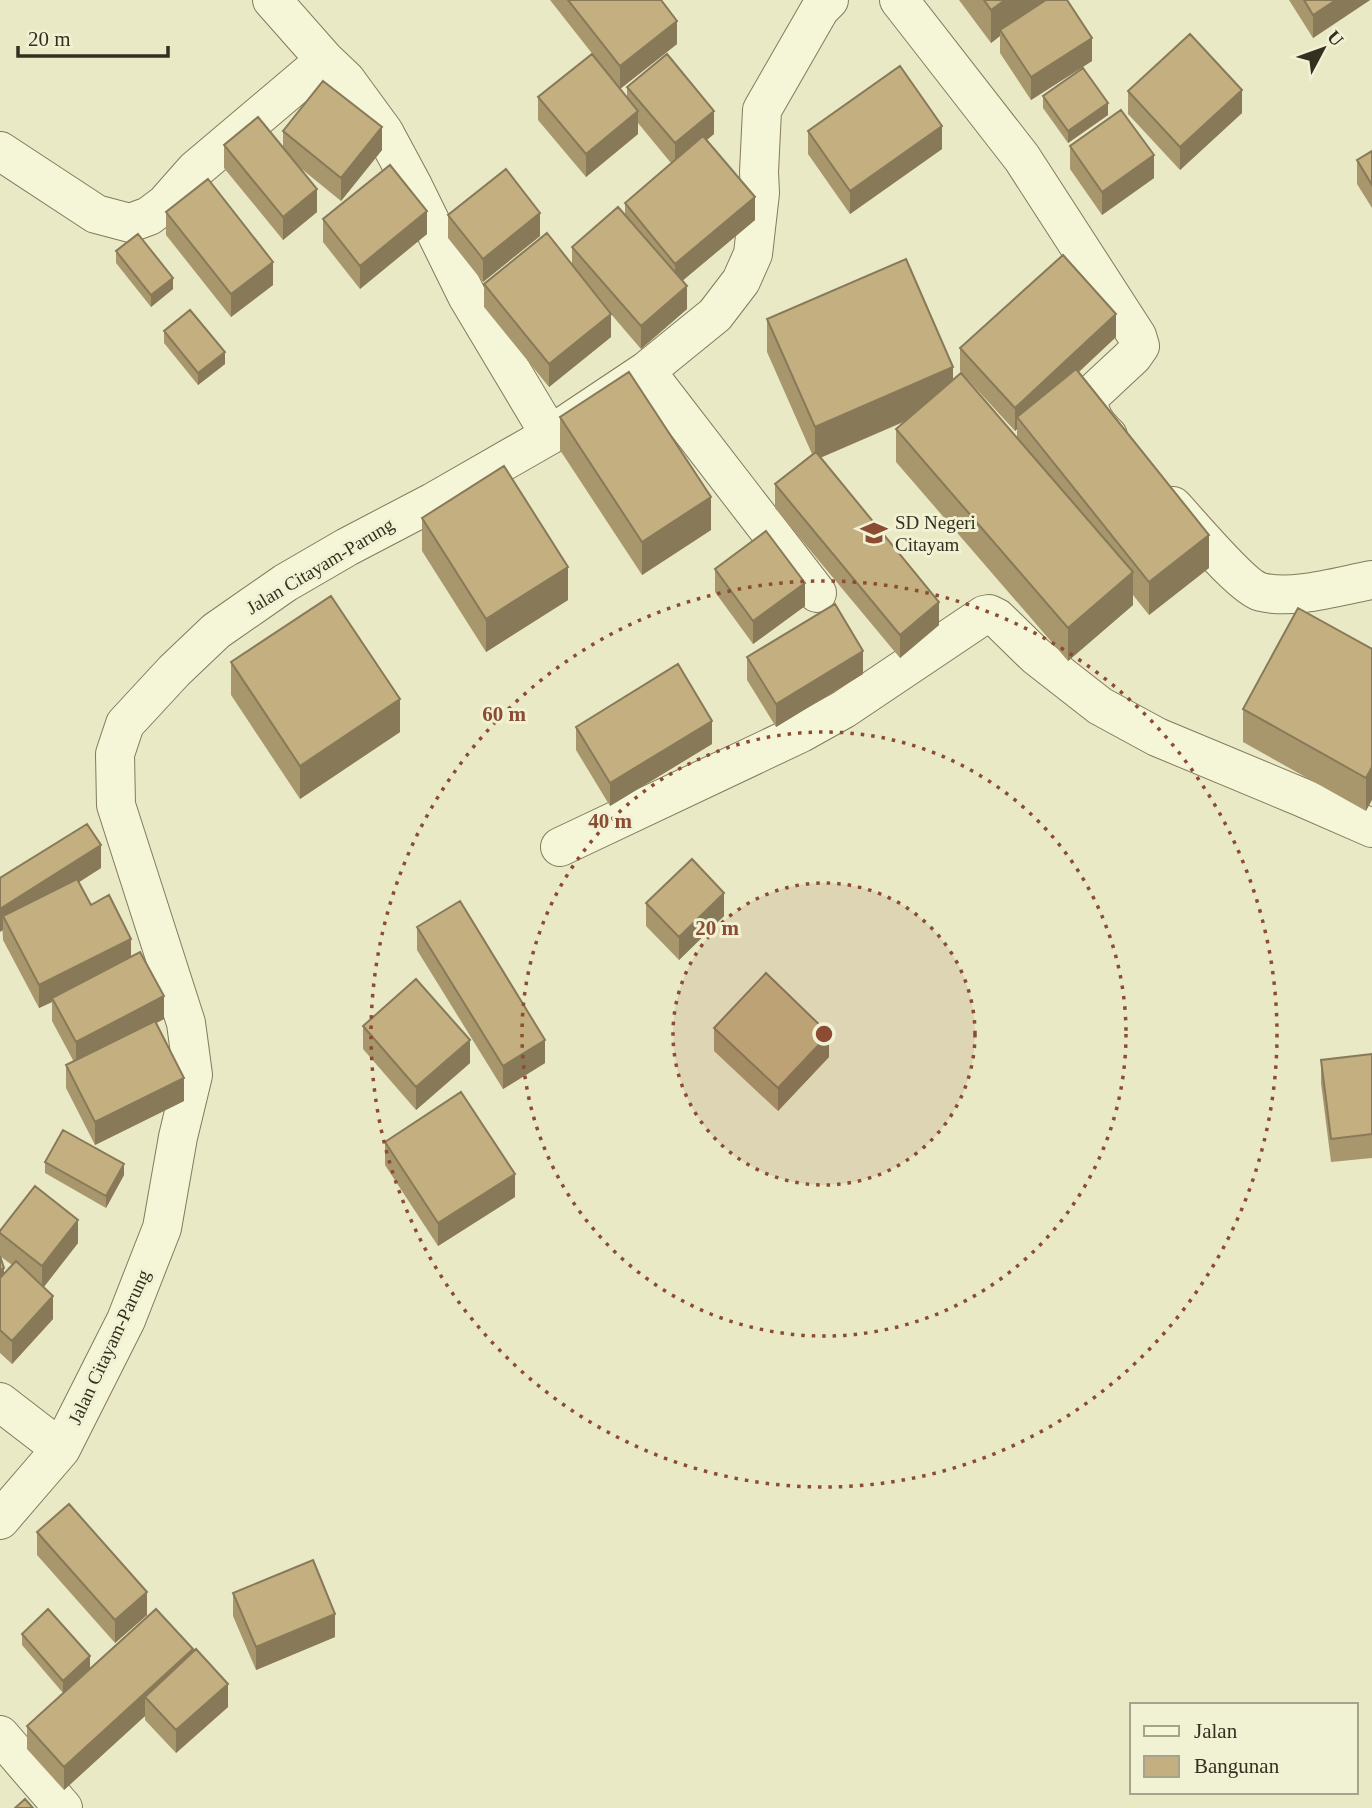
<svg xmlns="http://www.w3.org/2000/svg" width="1372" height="1808" font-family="'Times New Roman',serif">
  <rect width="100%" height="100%" fill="#e9e9c5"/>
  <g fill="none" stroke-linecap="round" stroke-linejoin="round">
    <g stroke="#827b5d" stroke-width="40">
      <path id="street" d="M272,0L325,60
        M899,0L1022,158L1137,336L1140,346L1133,356L1089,397C1088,415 1096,424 1108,436
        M0,151L96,214L130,223L149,216L165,204L195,170L325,60L346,80L384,132L413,186L467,296L550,435
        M646,371L817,593
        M1173,506C1189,523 1242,587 1261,592C1294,600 1339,586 1372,580
        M560,847L801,733L844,709L984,615L989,614L997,618L1036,656L1100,706L1157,737L1301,797L1372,828
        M0,1402L61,1449
        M0,1520L61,1449L126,1320L162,1228L178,1137L193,1075L186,1023L116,805L115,754L125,724L174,671L216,631L285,583L347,547L433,502L550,435L646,371L715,315L741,281L753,254L760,193L759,172L762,110L820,9L829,0
        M0,1735L63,1808"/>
    </g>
    <use href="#street" stroke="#f5f5d7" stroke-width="38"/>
  </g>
  <path fill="#a8966d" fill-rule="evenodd" d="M550,0H661L677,44L620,89Z
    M959,0H1067L1092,61L1031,100L1000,53V36L991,43Z
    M1289,0H1370L1313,38Z
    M627,87L714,134L706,140L755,220L682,281L687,309L641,349L611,314V337L549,387L484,307V284L572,265V247L625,214V203L671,163L638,123V134L586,177L538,120V97L627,98Z
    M1128,91L1242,113L1180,170L1128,114Z
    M1043,96L1108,115L1068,143L1043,108Z
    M283,131L382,150L341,201L298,166L317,212L283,240L224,168V145L283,148Z
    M808,131L942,149L850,214L808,154Z
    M1070,146L1154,178L1102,215L1070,169Z
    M1372,151V208L1357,184V160Z
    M166,212L273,285L231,317L166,235Z
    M448,215L540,236L483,282L448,238Z
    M323,219L427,234L360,289L323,242Z
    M116,251L173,289L151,307L116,263Z
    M767,319L953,380L1017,437V429L1015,431L960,371V348L1116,337L1078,373L1209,568L1149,615L1133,595V605L1068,661L896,462V429L906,421L820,458L939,625L900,658L775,508V484L812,454L767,352Z
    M164,331L225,364L198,385L164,343Z
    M560,417L711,530L642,575L560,450Z
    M422,518L568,600L486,652L422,551Z
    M715,569L805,606L753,644L715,592Z
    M1372,649L1366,811L1243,742V709Z
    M747,657L863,674L776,727L747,680Z
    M231,662L400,732L300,799L231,695Z
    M576,727L712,744L610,806L576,750Z
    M101,868L79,882L91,905L131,956L164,1019L156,1023L184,1101L95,1145L66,1088V1065L74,1062L52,1021V1002L39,1008L3,940L0,878Z
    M646,903L724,916L679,960L646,926Z
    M417,927L545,1063L503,1089L417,950Z
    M363,1026L470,1063L416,1110L363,1049Z
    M714,1028L829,1057L778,1111L714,1051Z
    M1372,1054V1158L1331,1162L1321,1083V1060Z
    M385,1142L515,1197L438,1246L385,1165Z
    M45,1162L124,1175L106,1208L45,1173Z
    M0,1231L78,1243L44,1287L53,1319L12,1364L0,1353ZM0,1256L12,1265L4,1273Z
    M37,1532L147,1615L115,1643L37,1555Z
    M233,1593L335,1637L256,1670L233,1616Z
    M22,1634L90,1668L63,1693L22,1645Z
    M193,1652L228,1707L176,1753L145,1720V1716L64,1790L27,1749V1726Z"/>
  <path fill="#887a59" d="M1005,0H1049L1000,30V36L991,43V10Z
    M1336,0H1370L1313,38V15Z
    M677,21V44L620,89V66Z
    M1092,38V61L1031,100V77Z
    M1242,90V113L1180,170V147Z
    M1108,103V115L1068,143V131Z
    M638,111V134L586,177V154Z
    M714,111V134L675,167V143Z
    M942,126V149L850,214V191Z
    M382,127V150L341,201V178Z
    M1154,155V178L1102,215V192Z
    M317,189V212L283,240V217Z
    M755,197V220L675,287V264Z
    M427,211V234L360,289V266Z
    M540,213V236L483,282V259Z
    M273,262V285L231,317V294Z
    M173,278V289L151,307V295Z
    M687,286V309L641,349V326Z
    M611,314V337L549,387V364Z
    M1116,314V337L1022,424L1017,417V429L1015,431V408Z
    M225,352V364L198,385V373Z
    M953,367V400L815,460V427Z
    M711,497V530L642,575V542Z
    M1209,535V568L1149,615V582Z
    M568,567V600L486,652V619Z
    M1133,572V605L1068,661V628Z
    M805,583V606L753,644V621Z
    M939,602V625L900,658V635Z
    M863,651V674L776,727V704Z
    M400,699V732L300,799V766Z
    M712,721V744L610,806V783Z
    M1372,767V800L1366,811V778Z
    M101,845V868L9,927L3,916V930L0,932V909Z
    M724,893V916L679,960V937Z
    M131,939V962L52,998V1002L39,1008V985Z
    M164,996V1019L76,1065V1042Z
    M829,1034V1057L778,1111V1088Z
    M470,1040V1063L416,1110V1087Z
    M545,1040V1063L503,1089V1066Z
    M184,1078V1101L95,1145V1122Z
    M124,1164V1175L106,1208V1196Z
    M515,1174V1197L438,1246V1223Z
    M78,1220V1243L42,1289V1266Z
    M4,1268V1291L0,1293V1270Z
    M53,1296V1319L12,1364V1341Z
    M147,1592V1615L115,1643V1620Z
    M335,1614V1637L256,1670V1647Z
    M193,1649V1672L145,1697V1716L64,1790V1767Z
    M90,1656V1668L63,1693V1681Z
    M228,1684V1707L176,1753V1730Z"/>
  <path fill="#c3af7f" stroke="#887a59" stroke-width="2" d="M568,0H661L677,21L620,66Z
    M984,0H1005L991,10Z
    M1046,0H1067L1092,38L1031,77L1000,30Z
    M1304,0H1336L1313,15Z
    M1190,34L1242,90L1180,147L1128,91Z
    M592,54L638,111L586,154L538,97Z
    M667,54L714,111L675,143L627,87Z
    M900,66L942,126L850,191L808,131Z
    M1083,68L1108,103L1068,131L1043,96Z
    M323,81L382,127L341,178L283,131Z
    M1121,110L1154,155L1102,192L1070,146Z
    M258,117L317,189L283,217L224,145Z
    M703,136L755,197L675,264L625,203Z
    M1372,151V185L1357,160Z
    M390,165L427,211L360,266L323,219Z
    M506,169L540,213L483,259L448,215Z
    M208,179L273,262L231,294L166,212Z
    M618,207L687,286L641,326L572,247Z
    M547,233L611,314L549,364L484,284Z
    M138,234L173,278L151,295L116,251Z
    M1063,255L1116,314L1015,408L960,348Z
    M906,259L953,367L815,427L767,319Z
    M190,310L225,352L198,373L164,331Z
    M1076,369L1209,535L1149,582L1017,417Z
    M629,372L711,497L642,542L560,417Z
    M961,373L1133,572L1068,628L896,429Z
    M816,452L939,602L900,635L775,484Z
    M504,466L568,567L486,619L422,518Z
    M766,531L805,583L753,621L715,569Z
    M331,596L400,699L300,766L231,662Z
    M835,604L863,651L776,704L747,657Z
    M1298,608L1372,649V767L1366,778L1243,709Z
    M678,664L712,721L610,783L576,727Z
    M87,824L101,845L0,909V878Z
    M692,859L724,893L679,937L646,903Z
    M77,879L91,905L109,895L131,939L39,985L3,916Z
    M460,901L545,1040L503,1066L417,927Z
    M140,952L164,996L76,1042L52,998Z
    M766,973L829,1034L778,1088L714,1028Z
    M416,979L470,1040L416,1087L363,1026Z
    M155,1021L184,1078L95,1122L66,1065Z
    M1372,1054V1134L1331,1139L1321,1060Z
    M461,1092L515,1174L438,1223L385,1142Z
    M63,1130L124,1164L106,1196L45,1162Z
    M35,1186L78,1220L42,1266L0,1233V1231Z
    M0,1256L4,1268L0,1270Z
    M16,1261L53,1296L12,1341L0,1330V1278Z
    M69,1504L147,1592L115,1620L37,1532Z
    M313,1560L335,1614L256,1647L233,1593Z
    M48,1609L90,1656L63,1681L22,1634Z
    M156,1609L193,1649L64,1767L27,1726Z
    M196,1649L228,1684L176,1730L145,1697Z
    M25,1799L33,1808H15Z"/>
  <circle cx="824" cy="1034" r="151" fill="#8b4c33" fill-opacity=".12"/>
  <g fill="none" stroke="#8b4c33" stroke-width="3.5" stroke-dasharray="3.5 7">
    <circle cx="824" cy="1034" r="151"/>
    <circle cx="824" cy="1034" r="302"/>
    <circle cx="824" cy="1034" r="453"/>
  </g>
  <defs>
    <g id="school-bare" transform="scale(2.1)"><path d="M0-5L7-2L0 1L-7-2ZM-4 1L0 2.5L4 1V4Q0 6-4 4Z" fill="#8b4c33" stroke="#f1f1d4" stroke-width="2.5" paint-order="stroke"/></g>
  </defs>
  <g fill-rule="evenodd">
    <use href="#school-bare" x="874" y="533"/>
  </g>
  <g text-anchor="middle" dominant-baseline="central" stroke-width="6" stroke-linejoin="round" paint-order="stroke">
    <g font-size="19" fill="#342f1f" stroke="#f1f1d4" text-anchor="start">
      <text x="895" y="522">SD Negeri<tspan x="895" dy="22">Citayam</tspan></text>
    </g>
    <g font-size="19" fill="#342f1f" stroke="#f1f1d4">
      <text transform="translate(320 566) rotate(-31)">Jalan Citayam-Parung</text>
      <text transform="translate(109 1347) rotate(-65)">Jalan Citayam-Parung</text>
    </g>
  </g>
  <circle cx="824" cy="1034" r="10" fill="#8b4c33" stroke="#f1f1d4" stroke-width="3.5"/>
  <g font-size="21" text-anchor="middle" font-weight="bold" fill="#8b4c33" stroke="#f1f1d4" stroke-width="6" stroke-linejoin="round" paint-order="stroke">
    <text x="504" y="721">60 m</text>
    <text x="610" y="828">40 m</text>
    <text x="717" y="935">20 m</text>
  </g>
  <rect x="1130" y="1703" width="228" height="91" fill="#f1f1d4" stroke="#a5a38c" stroke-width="2"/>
  <rect x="1144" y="1726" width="35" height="10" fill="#f5f5d7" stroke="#a5a38c" stroke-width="2"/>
  <text x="1194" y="1738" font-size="21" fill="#342f1f">Jalan</text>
  <rect x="1144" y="1756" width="35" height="21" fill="#c3af7f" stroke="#a5a38c" stroke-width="2"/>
  <text x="1194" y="1773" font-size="21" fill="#342f1f">Bangunan</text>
  <g transform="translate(1323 49) rotate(49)" stroke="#f1f1d4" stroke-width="5" paint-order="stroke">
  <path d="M0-5L12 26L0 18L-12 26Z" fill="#342f1f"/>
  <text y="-10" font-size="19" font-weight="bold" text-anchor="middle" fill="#342f1f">U</text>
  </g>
  <path d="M18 46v10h150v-10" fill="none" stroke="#342f1f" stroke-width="3.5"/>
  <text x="28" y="46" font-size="21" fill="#342f1f" stroke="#f1f1d4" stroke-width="5" paint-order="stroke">20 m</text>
</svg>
